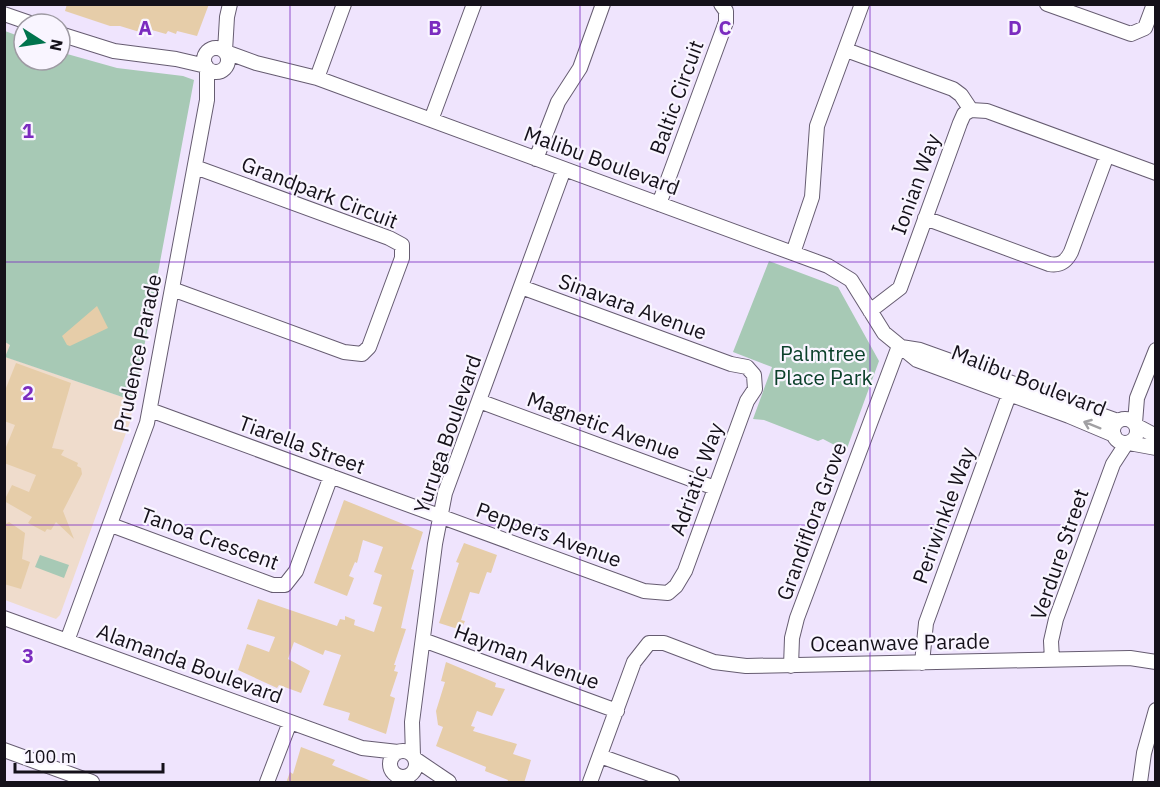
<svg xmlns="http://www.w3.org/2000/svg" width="1160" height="787" font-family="'IBM Plex Sans',sans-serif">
  <rect width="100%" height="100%" fill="#efe4fd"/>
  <path fill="#efdccc" d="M4,342L10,344L6,357L134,401L130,422L60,615L56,619L5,600Z"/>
  <path fill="#a7c9b5" d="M5,31L24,38V60H60V52L117,68L183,76L194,80L134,401L5,357L10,345L5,342Z
    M769,261L838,287L879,361L846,451L823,439L818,441L764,420L753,419L772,367L733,352Z
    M40,555L69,565L64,578L35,567Z"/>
  <path fill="#e6cda9" d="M67,4H209L197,36L177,31L176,34L168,31L166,34L148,29L146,34L120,26H110L65,11Z
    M97,306L108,328L70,346L67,345L62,336Z
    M16,363L71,383L52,448L64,450L61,455L78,463L77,466L81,468L82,474L63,511L74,539L56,522L51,530L47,529L45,532L28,523L32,517L4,501L12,485L29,492L36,475L4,463V452L15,425L4,421V393Z
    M344,500L423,532L411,569L414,570L401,628L406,629L394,665H396L394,671L398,672L390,696L395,698L386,734L348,720L350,713L323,705L341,655L325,650L323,655L294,642L288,659L310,671L301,693L279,685L277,688L238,670L247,644L269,652L275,637L247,629L258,599L337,626L340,619L345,620V616L355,620L354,625L374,632L382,607L373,604L382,575L374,572L383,547L363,540L357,563L355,562L349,576L354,578L347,596L314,583Z
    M9,522L25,533L22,559L30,562L21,589L4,584V525Z
    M464,543L497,555L491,573L487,572L479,594L470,592L461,620L465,621L461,630L439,623L459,563L456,562Z
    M446,662L496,683L495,687L505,689L492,716L477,711L471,726L475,727L473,731L517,744L513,754L531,760L524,783H507L508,780L485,771L486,767L436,746L443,727L438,725L436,711L445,682L441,681Z
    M301,747L335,760L332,765L376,783H286L290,772L293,774Z"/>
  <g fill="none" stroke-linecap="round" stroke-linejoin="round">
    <g stroke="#665c71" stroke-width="16">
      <path id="minor" d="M1047,4L1131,34L1145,28L1154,4
        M4,14L33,24
        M60,34L114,51L176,59L206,66
        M204 60a12 12 0 1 1 24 0a12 12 0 1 1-24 0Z
        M846,50L953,89L961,95L971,110L987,111L1156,173
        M225,51L227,17L230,4
        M226,52L256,63L317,78L828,266L851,280L884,333L917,360L1069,416L1114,435
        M317,78L344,4
        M431,120L474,4
        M536,159L558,102L580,68L603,4
        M659,204L726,22V11L721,4
        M925,218L1049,264C1060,266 1066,262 1071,252L1107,155
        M793,253L812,197L817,126L862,4
        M172,289L344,352L362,354L369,347L402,258V245L389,238L195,167
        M870,311L900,288L960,123L964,114L971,110
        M901,347L920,350L1118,421
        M479,401L715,488
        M150,410L644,591L668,593L676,586L685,571L747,401L755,389L754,375L747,367L731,364L521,287
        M1113 431a12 12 0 1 1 24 0a12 12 0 1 1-24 0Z
        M1135,423L1137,398L1156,350
        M1137,426L1156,436
        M1129,443L1156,448
        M111,525L273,585H285L296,571L331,476
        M4,618L362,748L398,752
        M423,640L617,711
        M67,641L147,423L207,100V68
        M1052,660L1051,641L1056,619L1113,464L1126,444
        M922,663L926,623L1013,384
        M791,666L792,638L797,618L899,346
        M4,750L92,782
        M390 764a13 13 0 1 1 26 0a13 13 0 1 1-26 0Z
        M413,756L412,722L435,544L445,493L564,169
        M600,756L672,782
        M415,759L449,782
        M267,782L290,722
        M590,782L634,662L649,643H664L714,662L746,666L1130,658L1156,662
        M1140,782L1144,753L1156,710"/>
    </g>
    <use href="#minor" stroke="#fff" stroke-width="14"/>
  </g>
  <defs><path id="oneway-shaft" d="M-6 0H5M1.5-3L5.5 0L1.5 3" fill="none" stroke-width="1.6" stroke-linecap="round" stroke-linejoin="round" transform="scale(1.5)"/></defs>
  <use stroke="#a1a0a3" href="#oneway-shaft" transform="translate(1092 425) rotate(-158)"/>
  <path fill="none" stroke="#7b2cbf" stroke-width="1.5" stroke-opacity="0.55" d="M290,4V782M580,4V782M870,4V782M4,262H1156M4,525H1156"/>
  <g text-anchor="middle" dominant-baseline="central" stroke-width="4.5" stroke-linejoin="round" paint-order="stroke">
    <g font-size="21" fill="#15111a" stroke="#f9f5ff">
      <text transform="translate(676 97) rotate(-70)">Baltic Circuit</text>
      <text transform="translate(602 160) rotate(20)">Malibu Boulevard</text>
      <text transform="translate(915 184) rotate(-70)">Ionian Way</text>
      <text transform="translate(320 192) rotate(21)">Grandpark Circuit</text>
      <text transform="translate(633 306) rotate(20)">Sinavara Avenue</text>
      <text transform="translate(137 353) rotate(-78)">Prudence Parade</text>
      <text transform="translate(1029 380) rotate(21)">Malibu Boulevard</text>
      <text transform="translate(604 425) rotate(20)">Magnetic Avenue</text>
      <text transform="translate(447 434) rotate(-71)">Yuruga Boulevard</text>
      <text transform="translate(302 444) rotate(20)">Tiarella Street</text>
      <text transform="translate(696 479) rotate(-70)">Adriatic Way</text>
      <text transform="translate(943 515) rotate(-70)">Periwinkle Way</text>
      <text transform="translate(811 521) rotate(-70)">Grandiflora Grove</text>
      <text transform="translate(549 534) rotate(20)">Peppers Avenue</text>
      <text transform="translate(210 538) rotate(20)">Tanoa Crescent</text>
      <text transform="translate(1059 554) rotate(-71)">Verdure Street</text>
      <text transform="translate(900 642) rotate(-1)">Oceanwave Parade</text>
      <text transform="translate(527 656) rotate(20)">Hayman Avenue</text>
      <text transform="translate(190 663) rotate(20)">Alamanda Boulevard</text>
    </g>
    <g font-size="21" fill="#0b402a" stroke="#f9f5ff">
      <text x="823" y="353">Palmtree<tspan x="823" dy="24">Place Park</tspan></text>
    </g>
  </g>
  <g font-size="20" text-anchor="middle" font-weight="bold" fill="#7b2cbf" stroke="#f9f5ff" stroke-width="4.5" stroke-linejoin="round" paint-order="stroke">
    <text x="145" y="35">A</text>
    <text x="435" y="35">B</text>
    <text x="725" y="35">C</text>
    <text x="1015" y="35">D</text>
    <text x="28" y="138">1</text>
    <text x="28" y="400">2</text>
    <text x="28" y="663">3</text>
  </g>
  <rect width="1160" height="787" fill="none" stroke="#15111a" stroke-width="12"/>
  <g transform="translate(42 42) rotate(102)"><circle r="28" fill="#f9f5ff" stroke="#9e9aa3" stroke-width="1.5"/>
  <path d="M0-4.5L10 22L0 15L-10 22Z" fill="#00734d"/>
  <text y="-9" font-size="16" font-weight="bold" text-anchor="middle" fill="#15111a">N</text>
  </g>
  <path d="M15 763v9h148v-9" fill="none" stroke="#15111a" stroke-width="3"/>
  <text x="24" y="763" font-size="18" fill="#15111a" stroke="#f9f5ff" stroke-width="4.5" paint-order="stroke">100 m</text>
</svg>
